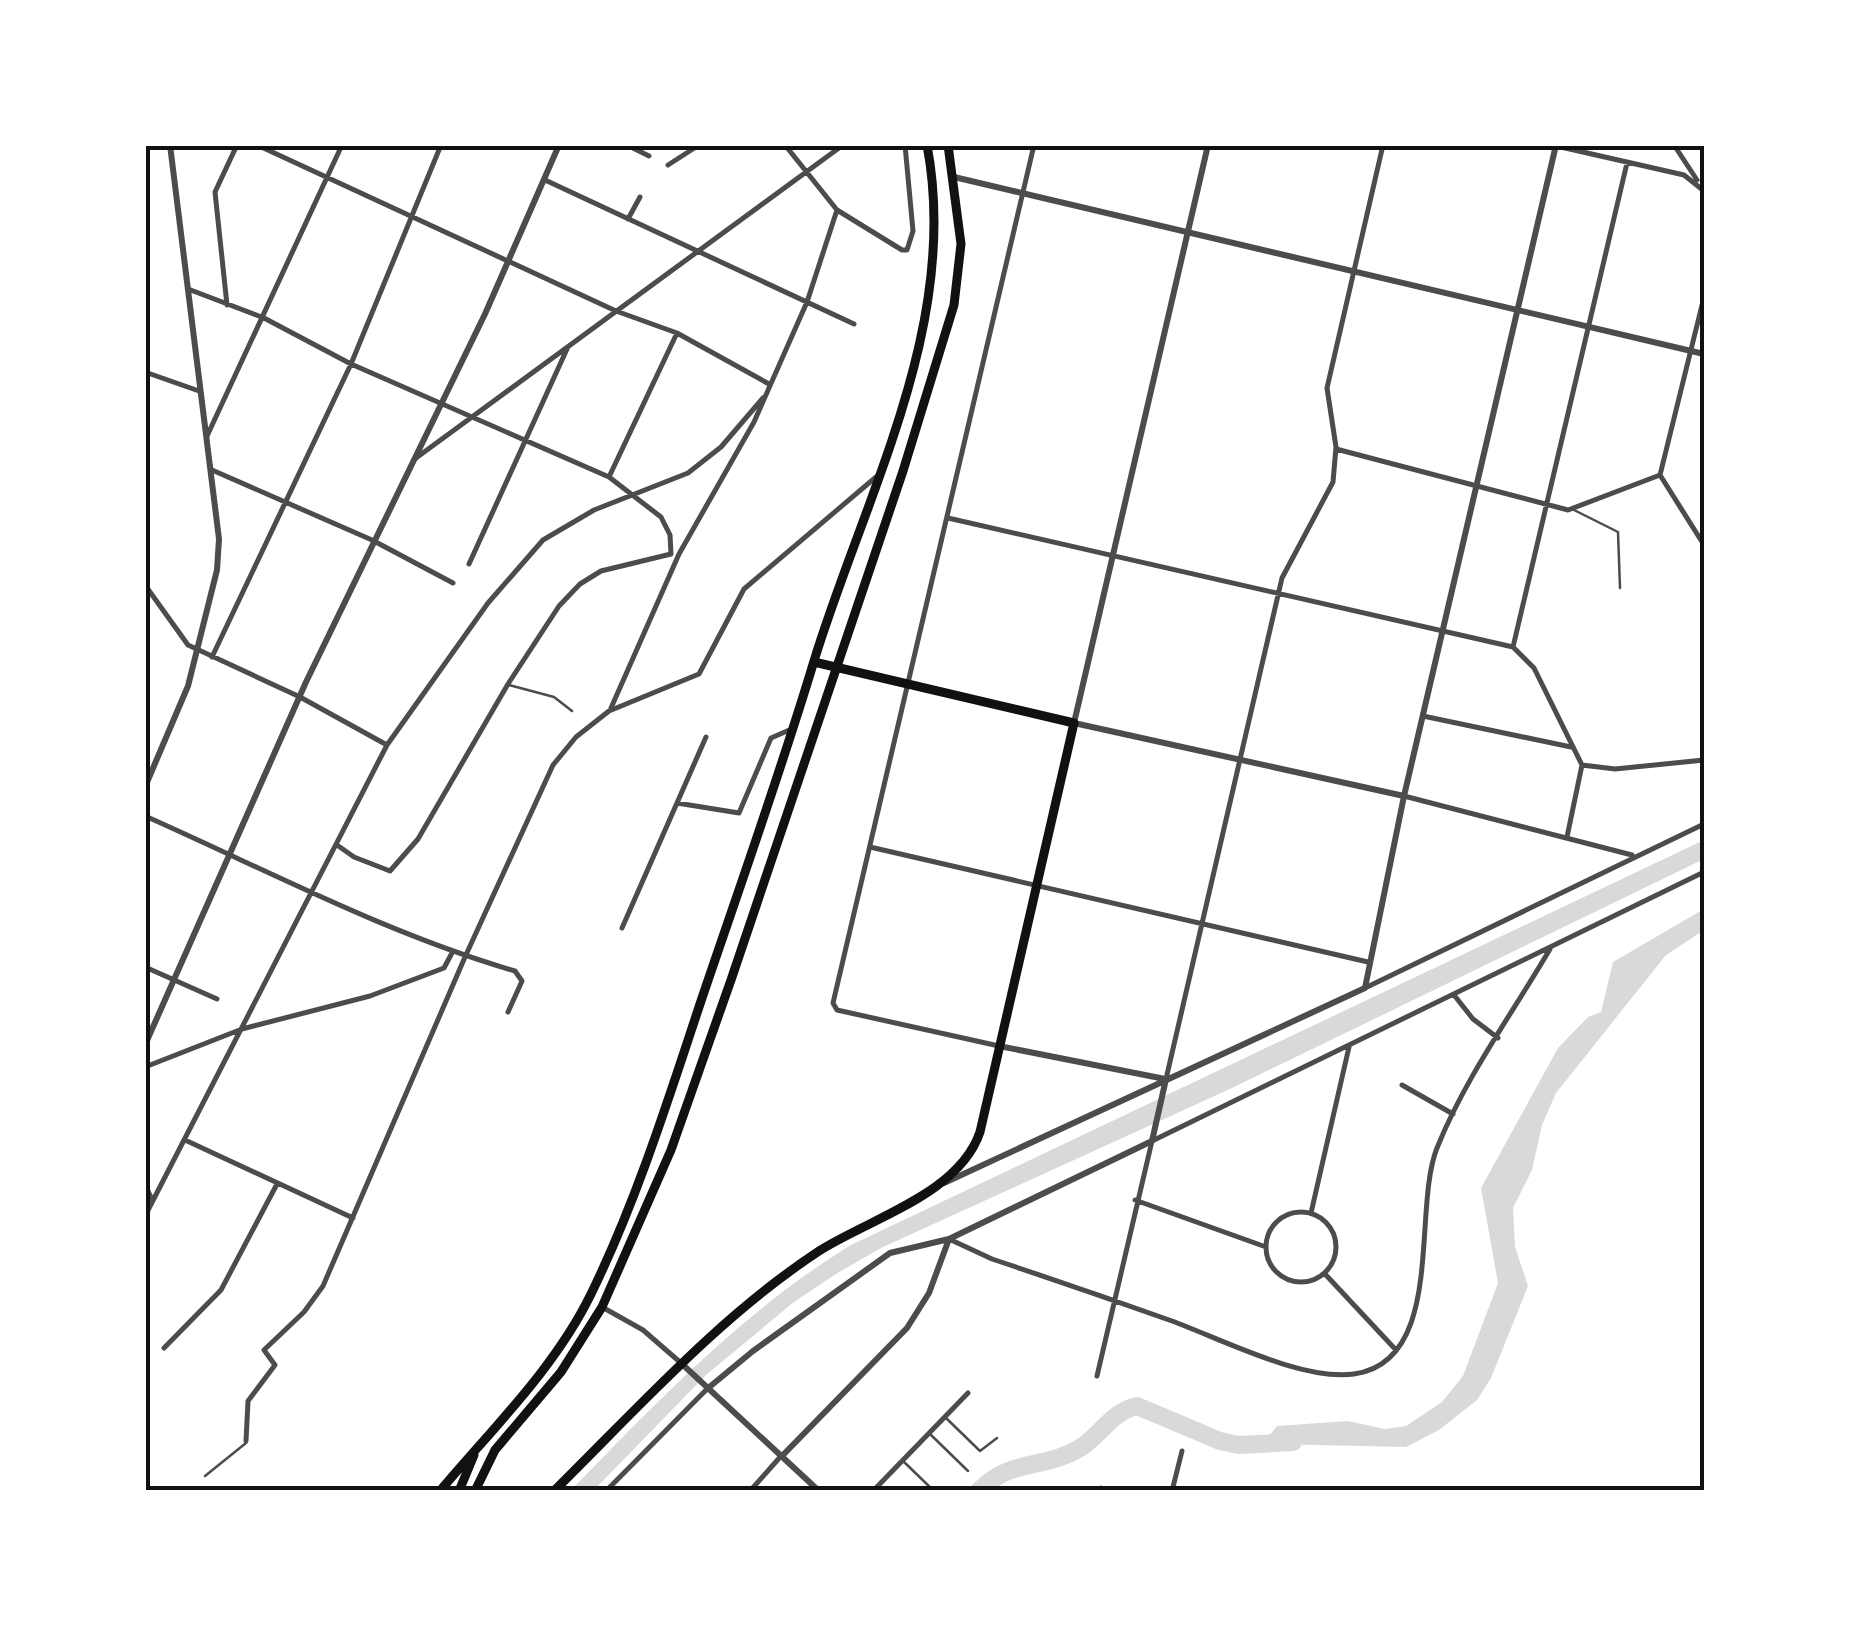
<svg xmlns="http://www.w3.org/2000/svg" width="1849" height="1636" font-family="'Roboto Condensed',sans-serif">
  <rect width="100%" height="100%" fill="#fff"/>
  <path fill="#d9d9d9" d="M1704,840V859L1232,1088L881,1248L836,1274L794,1302L706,1375L593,1491H570C658,1401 743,1311 851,1245Z
    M1704,909V930L1666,955L1556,1093L1542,1125L1532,1170L1513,1208L1515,1247L1528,1286L1491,1378L1477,1400L1439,1430L1406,1447L1271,1444L1267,1438L1277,1426L1348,1421L1385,1429L1406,1426L1442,1402L1463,1376L1498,1283L1481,1188L1558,1048L1588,1017L1601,1012L1613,962Z"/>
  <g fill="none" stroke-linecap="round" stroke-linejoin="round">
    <path stroke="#d9d9d9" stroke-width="18" d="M979,1491C1010,1458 1044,1470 1080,1448C1101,1435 1111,1412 1137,1406L1220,1441L1239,1445L1293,1442"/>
    <path stroke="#4c4c4c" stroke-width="2.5" d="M1574,510L1618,532L1620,588
      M509,685L554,697L572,711
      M946,1418L980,1451L997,1438
      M930,1434L968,1471
      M903,1461L934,1491
      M205,1476L246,1443"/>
    <path stroke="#4c4c4c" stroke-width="5" d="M257,145L616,311L677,333L769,384
      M627,145L649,156
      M785,145L837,210L902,250H907L913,231L905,145
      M1552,145L1684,175L1704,191
      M1674,145L1697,180
      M668,165L699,145
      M545,180L854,324
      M628,219L640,197
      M188,289L264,318L351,364L609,477L661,517L670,535L671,554
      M227,305L215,192L237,145
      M145,372L199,391
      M207,436L342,145
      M1336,449L1568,510L1660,475
      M416,458L843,145
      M212,470L372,540L453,583
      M1660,475L1704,297
      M1660,475L1704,545
      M609,477L677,333
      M948,518L1513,647L1534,668L1582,765L1615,769L1704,760
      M469,564L567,349
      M145,585L188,645L300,697L387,745
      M1513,647L1627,163
      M212,657L351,364L441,145
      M611,708L679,554L754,422L807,302L837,210
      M1423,716L1571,747
      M1404,796L1632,855
      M677,803L739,813L771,738L794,728
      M145,816C267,870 387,934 515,971L522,981L508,1012
      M1567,837L1582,765
      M337,845L354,857L390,871L418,839L508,684L559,606L580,584L601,571L671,554
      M870,847L1368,962
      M622,928L706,737
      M145,967L217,999
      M1365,988L1704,824
      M1454,995L1473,1019L1498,1038
      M999,1046L837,1010L833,1003L1034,145
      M145,1067L242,1029L370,996L444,968L453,951
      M1166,1079L1282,578L1333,482L1336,447L1327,388L1383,145
      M1402,1085L1453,1114
      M185,1140L353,1218
      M145,1184L152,1200
      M1135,1200L1266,1247
      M1266 1247a35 35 0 1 1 70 0a35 35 0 1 1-70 0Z
      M1311,1213L1349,1047
      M145,1216L387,745L488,603L543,540L594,510L688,473L721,447L763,398
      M949,1239L992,1259C1052,1279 1113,1300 1172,1321C1221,1339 1302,1381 1354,1374C1446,1361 1412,1210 1437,1148C1465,1078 1512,1014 1550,949
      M1325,1274L1396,1350
      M602,1307L643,1330L681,1363
      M164,1348L221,1290L277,1184
      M1097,1376L1152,1141L1704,872
      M246,1441L248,1401L275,1365L264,1350L304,1312L323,1286L465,957L553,765L576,737L609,711L699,674L744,589L876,477
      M606,1491L707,1389
      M750,1491L781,1456
      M873,1491L968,1393
      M1100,1491L1101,1488
      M1172,1491L1182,1451"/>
    <path stroke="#4c4c4c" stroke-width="6" d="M1208,145L1074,723L1404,796
      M954,177L1704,354
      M145,787L188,686L217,570L219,539L170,145
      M145,1045L306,682L485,314L559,145
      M999,1046L1165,1079
      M944,1183L1365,988L1404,796L1556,145
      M682,1364L819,1491
      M707,1389L753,1351L890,1253L949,1239L1152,1141L1166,1079
      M783,1455L907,1328L929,1293L949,1239"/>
    <path stroke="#111" stroke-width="9" d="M440,1491C492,1429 555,1368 591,1294C637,1200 669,1097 702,998C740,886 780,774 814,661C865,495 961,324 927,145
      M459,1491L474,1455
      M475,1491L495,1450L561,1372L602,1307L671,1150L731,980L903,471L954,305L961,244L948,145
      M554,1491C638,1408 720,1316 819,1251C871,1218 959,1194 980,1132L1074,723L814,662"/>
  </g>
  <rect width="1849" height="1636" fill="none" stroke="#ffffff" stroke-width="295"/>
  <rect x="148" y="148" width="1554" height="1340" fill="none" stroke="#111" stroke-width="4"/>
</svg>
